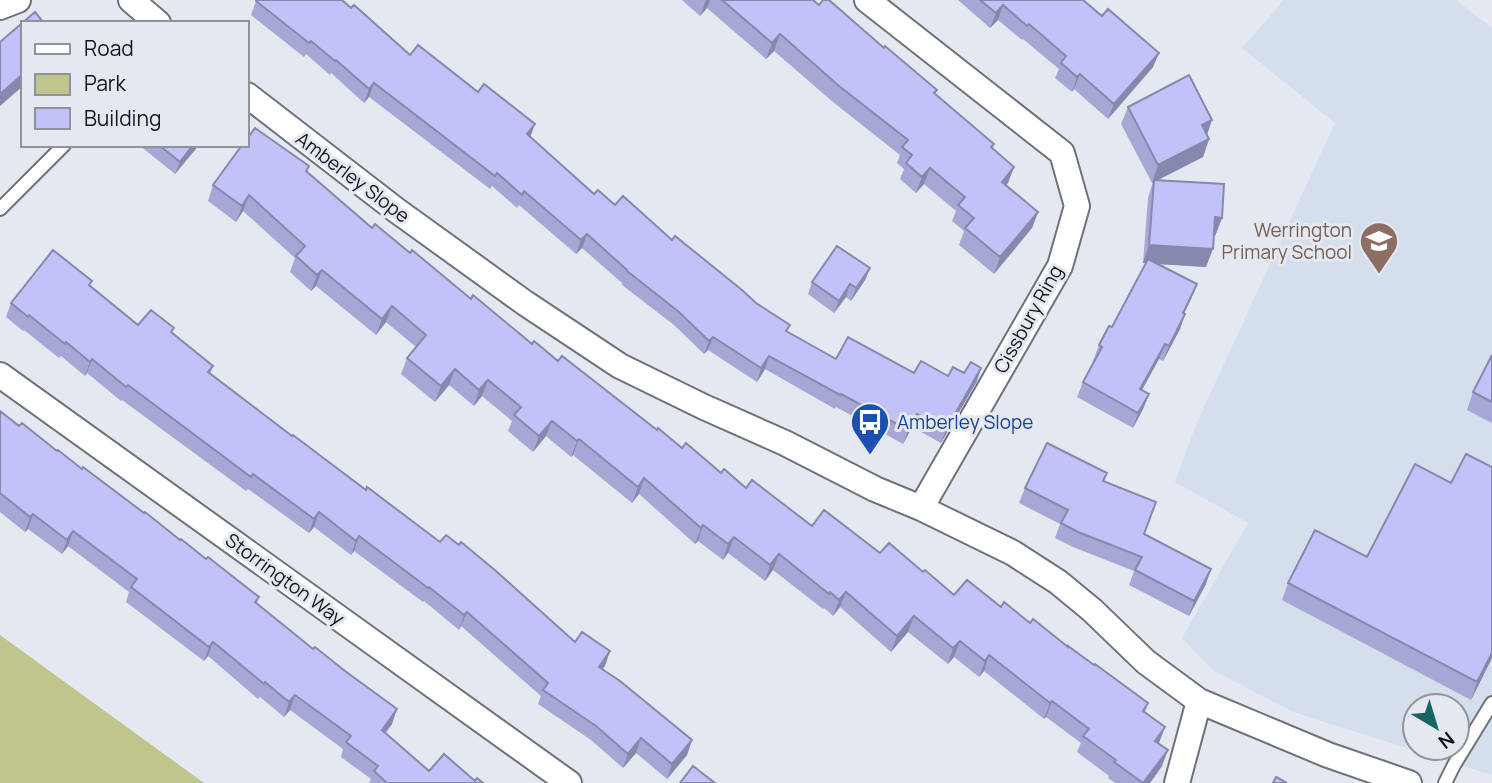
<svg xmlns="http://www.w3.org/2000/svg" width="1492" height="783" font-family="Manrope,sans-serif">
  <rect width="100%" height="100%" fill="#e4e9f1"/>
  <path fill="#d4deec" fill-rule="evenodd" d="M1284,0H1456L1492,28V775L1293,712L1213,670L1182,638L1248,523L1175,482L1195,427L1335,123L1242,48ZM1415,706H1457V748H1415Z"/>
  <path fill="#c1c58d" d="M0,635L204,783H0Z"/>
  <g fill="none" stroke-linecap="round" stroke-linejoin="round">
    <g stroke="#6e7279" stroke-width="16">
      <path id="service" d="M0,209L64,145
        M1445,783L1454,765L1492,703"/>
    </g>
    <g stroke="#6e7279" stroke-width="28">
      <path id="minor" d="M131,0L158,23
        M867,0L1062,153L1077,206L1060,266L921,508
        M0,7L18,0
        M247,95L396,210L525,303L620,366L704,407L785,443L875,489L921,508L1013,553L1058,582L1092,610L1146,662L1199,701L1328,755L1409,783
        M0,375L569,783
        M1177,783L1199,701"/>
    </g>
    <use href="#service" stroke="#fff" stroke-width="12"/>
    <use href="#minor" stroke="#fff" stroke-width="24"/>
  </g>
  <path fill="#a6a7d5" d="M682,0H813L819,5L884,48L937,90L935,94L994,144L992,149L1014,167L1006,186L1038,212L1032,228L994,274L959,245L964,231L952,221L956,211L924,184L916,193L900,179L904,169L897,163L900,155L833,102L774,51L766,59L707,8L700,16Z
    M958,0H1083L1102,16L1159,53L1153,67L1108,119L1074,89L1072,92L1055,78L1059,69L1023,39L1022,40L998,20L990,28Z
    M256,1L410,55L531,137L594,194L615,205L672,240L756,303L787,331L836,359L914,373L948,376L977,381L941,443L912,427L903,444L836,407L835,409L765,369L757,382L708,350L704,354L674,325L622,285V283L582,248L576,254L519,205L517,208L492,186L490,189L369,97L364,103L331,73L330,75L306,54L304,57L251,15Z
    M1128,107L1207,135L1209,139L1203,157L1158,180L1222,218L1215,236L1214,235L1206,267L1157,264L1197,284L1191,299L1184,313L1180,329L1163,361L1159,359L1142,390L1149,394L1143,409L1133,428L1077,397L1083,382L1094,361H1093L1099,345L1112,327L1146,263H1143L1148,198L1153,182L1152,183L1121,124Z
    M139,145H199L175,174Z
    M309,166L307,172L372,228L410,253L532,344L657,430L721,473L812,526L923,572L954,595L1001,607L1030,623L1068,647L1148,703L1145,713L1159,744L1162,766L1150,783H1115L1108,778L1109,776L1077,752L1081,743L1046,717L1044,719L984,671L979,677L954,657L948,664L908,632L891,652L840,607L833,616L824,608L823,609L773,570L765,581L728,553L723,560L698,541L695,544L639,494L632,503L573,455L571,457L546,436L533,452L508,431L512,421L482,396L474,406L449,385L435,402L401,374L407,358L416,347L386,322L376,335L316,286L311,291L290,272L295,258L243,211L236,222L208,201L213,185Z
    M870,268L865,280L851,301L846,297L834,313L808,294L812,282Z
    M90,286L138,325L174,328L172,333L213,366L210,374L292,436L575,642L605,666L602,669L692,740L687,755L667,779L636,753L623,768L591,740L538,704L541,696L461,626L459,630L424,601L423,602L354,551L351,555L314,527L309,533L248,489L246,491L122,400L121,401L87,373L85,376L61,356L59,358L24,330L23,331L6,317L11,303Z
    M1492,355V423L1467,410L1473,392Z
    M0,411L82,469L259,597L257,603L392,724L385,733L429,771L483,783H369L371,779L341,757L343,749L290,710L284,717L260,697L258,699L208,656L204,661L126,602L129,592L68,546L62,554L28,529L25,532L0,512Z
    M1104,481L1144,534L1206,584L1189,616L1129,585L1134,571L1073,547L1055,538L1060,524L1019,503L1025,488Z
    M1451,483L1492,658L1471,700L1282,600L1288,583L1367,557Z"/>
  <path fill="#8788ae" d="M706,0H710L707,8L700,16Z
    M1003,5L998,20L990,28L996,13Z
    M780,34L774,51L766,59L772,43Z
    M1159,53L1153,67L1108,119L1114,104Z
    M23,74V86L0,106V94Z
    M1080,74L1074,89L1072,92L1077,77Z
    M374,83L369,97L364,103L369,89Z
    M1212,120L1206,138L1202,125Z
    M535,124L530,138L527,134Z
    M1209,139L1203,157L1152,183L1158,165Z
    M193,145H199L175,174L180,162Z
    M1014,167L1008,183L996,198L1002,182Z
    M930,168L924,184L916,193L922,177Z
    M249,195L243,211L236,222L242,206Z
    M1038,212L1032,228L994,274L1000,257Z
    M1215,217L1222,218L1215,236L1208,235Z
    M587,234L582,248L576,254L581,240Z
    M1149,245L1213,249L1206,267L1143,263Z
    M870,268L865,280L851,301L856,288Z
    M322,270L316,286L311,291L317,275Z
    M850,284L846,297L834,313L839,301Z
    M1197,284L1191,299L1177,328L1183,313Z
    M392,306L386,322L376,335L382,319Z
    M1185,314L1180,329L1163,361L1169,346Z
    M713,337L708,350L704,354L709,341Z
    M1165,344L1159,359L1134,404L1140,389Z
    M769,356L765,369L757,382L761,368Z
    M92,359L87,373L85,376L90,362Z
    M981,368L977,381L941,443L946,430Z
    M455,369L449,385L435,402L441,386Z
    M488,380L482,396L474,406L479,390Z
    M1149,394L1143,409L1133,428L1138,413Z
    M917,414L912,427L903,444L908,430Z
    M552,421L546,436L533,452L539,436Z
    M579,439L573,455L571,457L577,441Z
    M644,478L639,494L632,503L638,487Z
    M319,512L314,527L309,533L314,519Z
    M33,514L28,529L25,532L30,517Z
    M703,525L698,541L695,544L701,528Z
    M73,531L68,546L62,554L67,540Z
    M359,536L354,551L351,555L356,541Z
    M734,537L728,553L723,560L728,544Z
    M779,554L773,570L765,581L770,565Z
    M1211,569L1206,584L1189,616L1194,601Z
    M846,592L840,607L833,616L839,600Z
    M467,612L461,626L459,630L464,615Z
    M914,616L908,632L891,652L897,636Z
    M960,641L954,657L948,664L953,648Z
    M213,642L208,656L204,661L209,647Z
    M610,651L605,666L594,681L599,667Z
    M1492,653V658L1471,700L1477,682Z
    M989,655L984,671L979,677L985,661Z
    M295,695L290,710L284,717L289,702Z
    M1052,701L1046,717L1044,719L1050,703Z
    M397,709L392,724L377,745L382,730Z
    M1165,727L1159,743L1149,757L1155,741Z
    M641,738L636,753L623,768L628,754Z
    M692,740L687,755L667,779L672,764Z
    M1168,750L1162,766L1150,783H1144Z"/>
  <path fill="#c1c2f8" stroke="#8788ae" stroke-width="2" d="M257,0H342L351,8L354,5L410,55L418,45L478,92L484,84L535,124L527,134L594,194L598,190L615,205L623,196L672,240L675,236L742,290L756,303L790,325L786,331L836,359L848,337L914,373L921,361L948,376L953,367L964,373L971,362L981,368L946,430L917,414L908,430L841,394L840,395L769,356L761,368L713,337L709,341L679,312L627,271V270L587,234L581,240L524,191L522,195L497,173L495,176L374,83L369,89L336,60L335,61L311,41L309,43L256,1Z
    M722,0H813L819,5L823,0H829L884,48L885,46L937,90L934,93L994,144L991,147L1014,167L1002,182L1038,212L1000,257L965,228L974,218L958,205L965,197L930,168L922,177L906,163L912,155L902,147L908,140L839,86L780,34L772,43Z
    M980,0H1083L1102,16L1108,9L1159,53L1114,104L1080,74L1077,77L1061,63L1066,56L1029,24L1027,26L1003,5L996,13Z
    M35,12L44,23H23V74L0,94V42Z
    M1189,75L1212,120L1202,125L1209,139L1158,165L1128,107Z
    M255,128L309,166L306,171L372,228L375,224L410,253L412,250L471,299L473,295L532,344L534,341L558,361L562,356L657,430L658,428L682,448L686,443L721,473L724,469L746,488L752,480L812,526L824,510L880,553L889,543L923,572L925,570L954,595L967,580L1001,607L1004,602L1030,623L1033,619L1068,647V646L1094,665L1095,664L1148,703L1143,711L1165,727L1155,741L1168,750L1143,783L1114,762L1116,760L1083,736L1089,729L1052,701L1050,703L989,655L985,661L960,641L953,648L914,616L897,636L846,592L839,600L830,592L829,594L779,554L770,565L734,537L728,544L703,525L701,528L644,478L638,487L579,439L577,441L552,421L539,436L514,415L521,407L488,380L479,390L455,369L441,386L407,358L426,335L392,306L382,319L322,270L317,275L296,256L305,246L249,195L242,206L213,185L242,145H247V139Z
    M159,145H193L180,162Z
    M1154,180L1224,184L1222,218L1215,217L1213,249L1149,245Z
    M837,246L870,268L856,288L850,284L839,301L812,282Z
    M53,250L92,281L89,285L138,325L151,310L174,328L171,332L213,366L208,372L292,436L293,435L366,490L367,487L440,542L446,535L459,545L461,542L496,571L575,642L582,632L610,651L599,667L620,681L692,740L672,764L641,738L628,754L596,726L543,690L548,683L467,612L464,615L429,587L428,588L359,536L356,541L319,512L314,519L253,474L251,477L128,385L126,387L92,359L90,362L66,342L65,344L29,315L28,317L11,303Z
    M1148,259L1197,284L1183,313L1185,314L1169,346L1165,344L1140,389L1149,394L1138,413L1083,382L1102,347L1099,345L1109,326L1112,327Z
    M1492,355V402L1473,392Z
    M0,411L19,426L22,423L57,451L58,450L82,469L83,467L144,513L145,512L180,540L181,539L206,559L208,557L259,597L255,602L313,649L315,647L345,671L397,709L382,730L429,771L444,754L475,781L477,778L483,783H387L374,771L378,766L346,742L351,736L295,695L289,702L265,682L264,684L213,642L209,647L131,587L137,579L73,531L67,540L33,514L30,517L0,493Z
    M1047,443L1107,473L1103,481L1156,502L1144,534L1211,569L1194,601L1135,570L1142,557L1078,532L1061,523L1068,510L1025,488Z
    M1466,454L1492,467V653L1477,682L1288,583L1315,530L1367,557L1415,464L1451,483Z
    M693,766L715,783H680Z
    M1276,777L1287,783H1273Z"/>
  <defs>
    <g id="school-pin" transform="scale(2.0125)"><path d="M0 17L-7.5 6A9.5 9.5 0 1 1 7.5 6Z" fill="#8d6e63" stroke="#e4e9f1"/><path d="M0-5L7-2L0 1L-7-2ZM-4 1L0 2.5L4 1V4Q0 6-4 4Z" fill="#fff"/></g>
    <g id="bus-pin" transform="scale(2.0125)"><path d="M0 17L-7.5 6A9.5 9.5 0 1 1 7.5 6Z" fill="#1a4fb4" stroke="#e4e9f1"/><path d="M-5-6H5V4H4V6H2V4H-2V6H-4V4H-5ZM-3.5-4V0h7V-4ZM-3.5 1.2v1.5H-2V1.2ZM2 1.2v1.5H3.5V1.2Z" fill="#fff"/></g>
  </defs>
  <g fill-rule="evenodd">
    <use href="#school-pin" x="1379" y="241"/>
    <use href="#bus-pin" x="870" y="422"/>
  </g>
  <g text-anchor="middle" dominant-baseline="central" stroke-width="6" stroke-linejoin="round" paint-order="stroke">
    <g font-size="19" fill="#131417" stroke="#e4e9f1">
      <text transform="translate(353 177) rotate(37)">Amberley Slope</text>
      <text transform="translate(1028 319) rotate(-61)">Cissbury Ring</text>
      <text transform="translate(285 579) rotate(36)">Storrington Way</text>
    </g>
    <g font-size="19" fill="#785e54" stroke="#e4e9f1" text-anchor="end">
      <text x="1352" y="230">Werrington<tspan x="1352" dy="22">Primary School</tspan></text>
    </g>
    <g font-size="19" fill="#164399" stroke="#e4e9f1" text-anchor="start">
      <text x="897" y="422">Amberley Slope</text>
    </g>
  </g>
  <rect x="21" y="21" width="228" height="126" fill="#e4e9f1" stroke="#90949a" stroke-width="2"/>
  <rect x="35" y="44" width="35" height="10" fill="#ffffff" stroke="#90949a" stroke-width="2"/>
  <text x="84" y="56" font-size="21" fill="#131417">Road</text>
  <rect x="35" y="74" width="35" height="21" fill="#c1c58d" stroke="#90949a" stroke-width="2"/>
  <text x="84" y="91" font-size="21" fill="#131417">Park</text>
  <rect x="35" y="108" width="35" height="21" fill="#c1c2f8" stroke="#90949a" stroke-width="2"/>
  <text x="84" y="126" font-size="21" fill="#131417">Building</text>
  <g transform="translate(1436 727) rotate(142)"><circle r="33" fill="#e4e9f1" stroke="#90949a" stroke-width="2"/>
  <path d="M0-5L12 26L0 18L-12 26Z" fill="#176560"/>
  <text y="-10" font-size="19" font-weight="bold" text-anchor="middle" fill="#131417">N</text>
  </g>
</svg>
